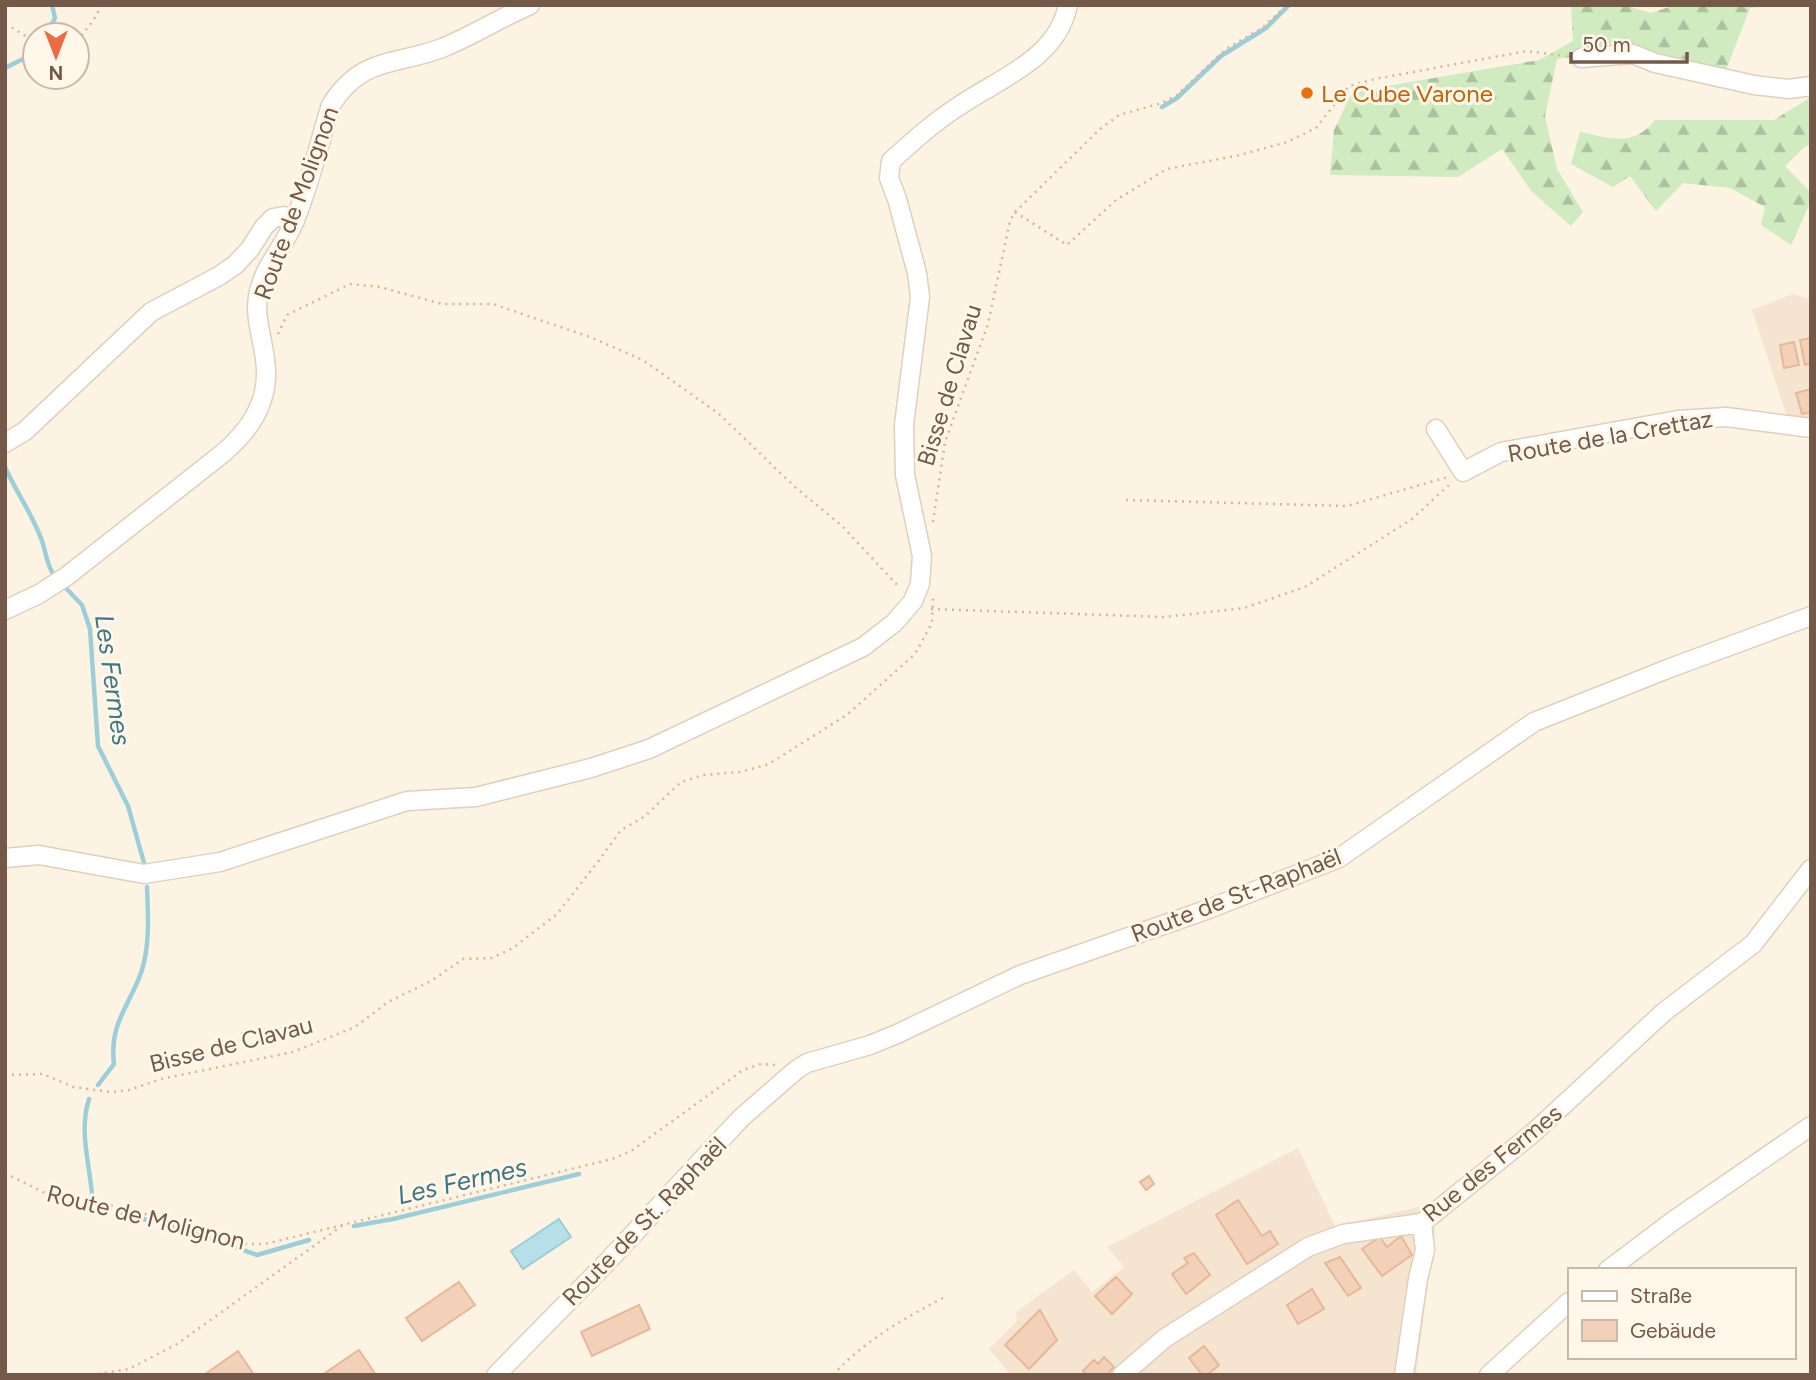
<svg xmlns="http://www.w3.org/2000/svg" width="1816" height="1380" font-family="Figtree,sans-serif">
  <defs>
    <pattern id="forest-firs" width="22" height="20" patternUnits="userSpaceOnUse" patternTransform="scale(1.75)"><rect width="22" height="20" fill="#d0ebc0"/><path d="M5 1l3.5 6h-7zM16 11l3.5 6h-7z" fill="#adc19e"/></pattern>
  </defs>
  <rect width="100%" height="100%" fill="#fdf3e2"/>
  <path fill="#f5e5d0" d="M1793,294L1811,299V432L1791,429L1752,310Z
    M1298,1148L1335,1226L1423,1206L1435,1229L1416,1375H1011L989,1349L1017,1321L1016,1312L1074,1270L1092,1292L1124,1267L1107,1247Z"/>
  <path fill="url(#forest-firs)" d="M1571,5H1625L1651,13L1675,5H1782L1750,8L1726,70L1635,49L1557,59L1545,116L1557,169L1583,212L1571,226L1532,192L1502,149L1458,177L1330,175L1334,130L1352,92L1539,60L1573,41Z
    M1811,97V146H1806L1785,166L1811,193V201L1791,245L1761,225L1765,207L1730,188L1683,183L1656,211L1630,176L1613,187L1571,164L1580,132C1610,138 1633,148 1655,120H1774Z"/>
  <path fill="#b6dfe7" stroke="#9cced9" stroke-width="2" d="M559,1219L571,1237L523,1269L511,1251Z"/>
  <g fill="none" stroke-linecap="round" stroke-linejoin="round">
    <path stroke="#9cced9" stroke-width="4.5" d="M46,35L55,18L52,5
      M5,68L35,53
      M1162,107L1177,98L1221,56L1266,28L1289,5
      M5,467C16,492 33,515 42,541C47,555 46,564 55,577
      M61,583L82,605L90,629L98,746L128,806L146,870
      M98,1085L114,1064C109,1022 130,1006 142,970C150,944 148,915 147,887
      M89,1099C79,1131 89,1161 92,1194
      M118,1213L181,1228L257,1255L309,1240
      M354,1226L393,1219L579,1174"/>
  </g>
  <path fill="#f3d1b8" stroke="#e6b898" stroke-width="2" d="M1811,338V363L1805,365L1800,340Z
    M1794,342L1799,365L1784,368L1780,345Z
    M1811,389V412L1802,414L1796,393Z
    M1149,1176L1154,1184L1146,1190L1140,1182Z
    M1238,1200L1262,1236L1270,1231L1278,1244L1247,1264L1216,1215Z
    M1401,1236L1412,1255L1382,1276L1362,1249L1380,1237L1387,1247Z
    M1194,1253L1210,1275L1186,1294L1172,1274L1188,1263L1184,1258Z
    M1340,1257L1361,1288L1348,1296L1325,1263Z
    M1116,1277L1132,1294L1112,1314L1095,1296Z
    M459,1282L475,1305L422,1341L406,1318Z
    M1312,1289L1324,1309L1298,1324L1287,1305Z
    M639,1305L650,1329L592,1356L581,1332Z
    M1040,1310L1057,1340L1029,1369L1005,1345Z
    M1204,1346L1219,1365L1207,1375H1202L1189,1358Z
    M359,1350L376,1375H322Z
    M238,1351L254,1375H204Z
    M1104,1357L1114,1367L1107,1375H1087L1083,1371L1094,1360L1098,1364Z"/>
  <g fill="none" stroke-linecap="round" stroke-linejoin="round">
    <g stroke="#e1cfbd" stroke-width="21">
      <path id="minor" d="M1581,58L1633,54L1655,63L1754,85L1789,89L1811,86
        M1436,429L1463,472L1501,452L1678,420L1726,417L1811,428
        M5,443L25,431L151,312L219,276L235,265L250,249L264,227L273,218L284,216L295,221
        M5,610L39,594L67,576L222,454C247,433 267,406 266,372C266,343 251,317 260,288C266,264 285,245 294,222C310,185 319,143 331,105C362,56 395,66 442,48C472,36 500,18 530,5
        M5,858L39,855L144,874L220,862L407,801L476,797L591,768L649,749L863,647L894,623L913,601L920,584L922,556L905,475L904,425L920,297L917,273L897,199L889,178L891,161C913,141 934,122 959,106C1000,78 1057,59 1068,5
        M1608,1270L1673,1221L1811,1126
        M496,1375L610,1259L741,1118L796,1070L807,1063L870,1045L897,1034L1020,975L1206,910L1339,858L1534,722L1670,668L1811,616
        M1122,1375L1165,1338L1308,1247L1343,1234L1422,1223L1533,1133L1664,1012L1753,944L1811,869
        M1404,1375L1418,1279L1425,1250L1422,1223
        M1489,1375L1569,1302"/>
    </g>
    <path stroke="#d8b49c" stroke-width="2.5" stroke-dasharray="2 5" stroke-linecap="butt" d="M5,28L11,27L35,42
      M77,41L93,21L102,5
      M1015,212L1067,245L1116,200L1167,169L1240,155L1287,142L1316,128L1349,86L1375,79L1527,51L1565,56
      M278,334L287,315L350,284L380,287L442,304H493L590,337L643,360L719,414L796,488L841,525L900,588
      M1126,500L1347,506L1448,477
      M933,522L945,442L988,324L1010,221L1015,212L1100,129L1119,115L1162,103L1177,95L1226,49L1262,28L1287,5
      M931,609L1165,617L1244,608L1305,587L1412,519L1450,484
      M5,1075L43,1074L73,1087L111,1092L129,1090L161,1079L293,1052L355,1027L388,1002L431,981L463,959L492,958L513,948L557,914L600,859L621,830L644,817L681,782L703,775L740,772L769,764L848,714L915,654L932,623L933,598
      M5,1173L51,1196L69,1201L114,1206L188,1225L241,1244H265L612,1159L631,1151L743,1070L761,1064L776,1065
      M91,1375L129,1369L177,1344L343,1225
      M833,1375C864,1341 903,1319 943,1298"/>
    <use href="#minor" stroke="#fff" stroke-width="18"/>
  </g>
  <circle fill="#e8710a" stroke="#fff7e9" stroke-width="2.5" cx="1307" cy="93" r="7"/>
  <g text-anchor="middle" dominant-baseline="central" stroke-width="6" stroke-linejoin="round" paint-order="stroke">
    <g font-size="24" fill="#c56008" stroke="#fff7e9" text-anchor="start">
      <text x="1321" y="93">Le Cube Varone</text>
    </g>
    <g font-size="24" fill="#755948" stroke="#fff7e9">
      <text transform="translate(296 203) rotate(-70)">Route de Molignon</text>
      <text transform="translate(949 385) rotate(-73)">Bisse de Clavau</text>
      <text transform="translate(1610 436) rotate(-10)">Route de la Crettaz</text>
      <text transform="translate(1236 895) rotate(-21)">Route de St-Raphaël</text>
      <text transform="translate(231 1044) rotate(-14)">Bisse de Clavau</text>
      <text transform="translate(1492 1163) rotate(-39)">Rue des Fermes</text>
      <text transform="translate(146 1217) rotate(14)">Route de Molignon</text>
      <text transform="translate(644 1221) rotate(-46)">Route de St. Raphaël</text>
    </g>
    <g font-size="26" font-style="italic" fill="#3e7683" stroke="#fff7e9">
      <text transform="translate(113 680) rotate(82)">Les Fermes</text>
      <text transform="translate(462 1181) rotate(-13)">Les Fermes</text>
    </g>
  </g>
  <rect width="1816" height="1380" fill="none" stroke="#755948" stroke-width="14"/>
  <rect x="1568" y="1268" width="228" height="91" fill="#fff7e9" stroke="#c8b8a9" stroke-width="2"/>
  <rect x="1582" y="1291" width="35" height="10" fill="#ffffff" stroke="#c8b8a9" stroke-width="2"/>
  <text x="1630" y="1303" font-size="21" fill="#755948">Straße</text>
  <rect x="1582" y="1320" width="35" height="21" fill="#f3d1b8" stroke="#c8b8a9" stroke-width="2"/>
  <text x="1630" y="1338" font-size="21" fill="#755948">Gebäude</text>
  <g transform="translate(56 56) rotate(180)"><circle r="33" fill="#fff7e9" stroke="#c8b8a9" stroke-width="2"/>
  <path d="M0-5L12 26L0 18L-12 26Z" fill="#eb6c43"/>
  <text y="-10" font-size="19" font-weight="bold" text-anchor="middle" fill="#755948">N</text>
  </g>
  <path d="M1571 52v10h116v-10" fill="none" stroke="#755948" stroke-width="3.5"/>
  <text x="1582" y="52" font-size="21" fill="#755948" stroke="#fff7e9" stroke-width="5" paint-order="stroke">50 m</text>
</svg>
